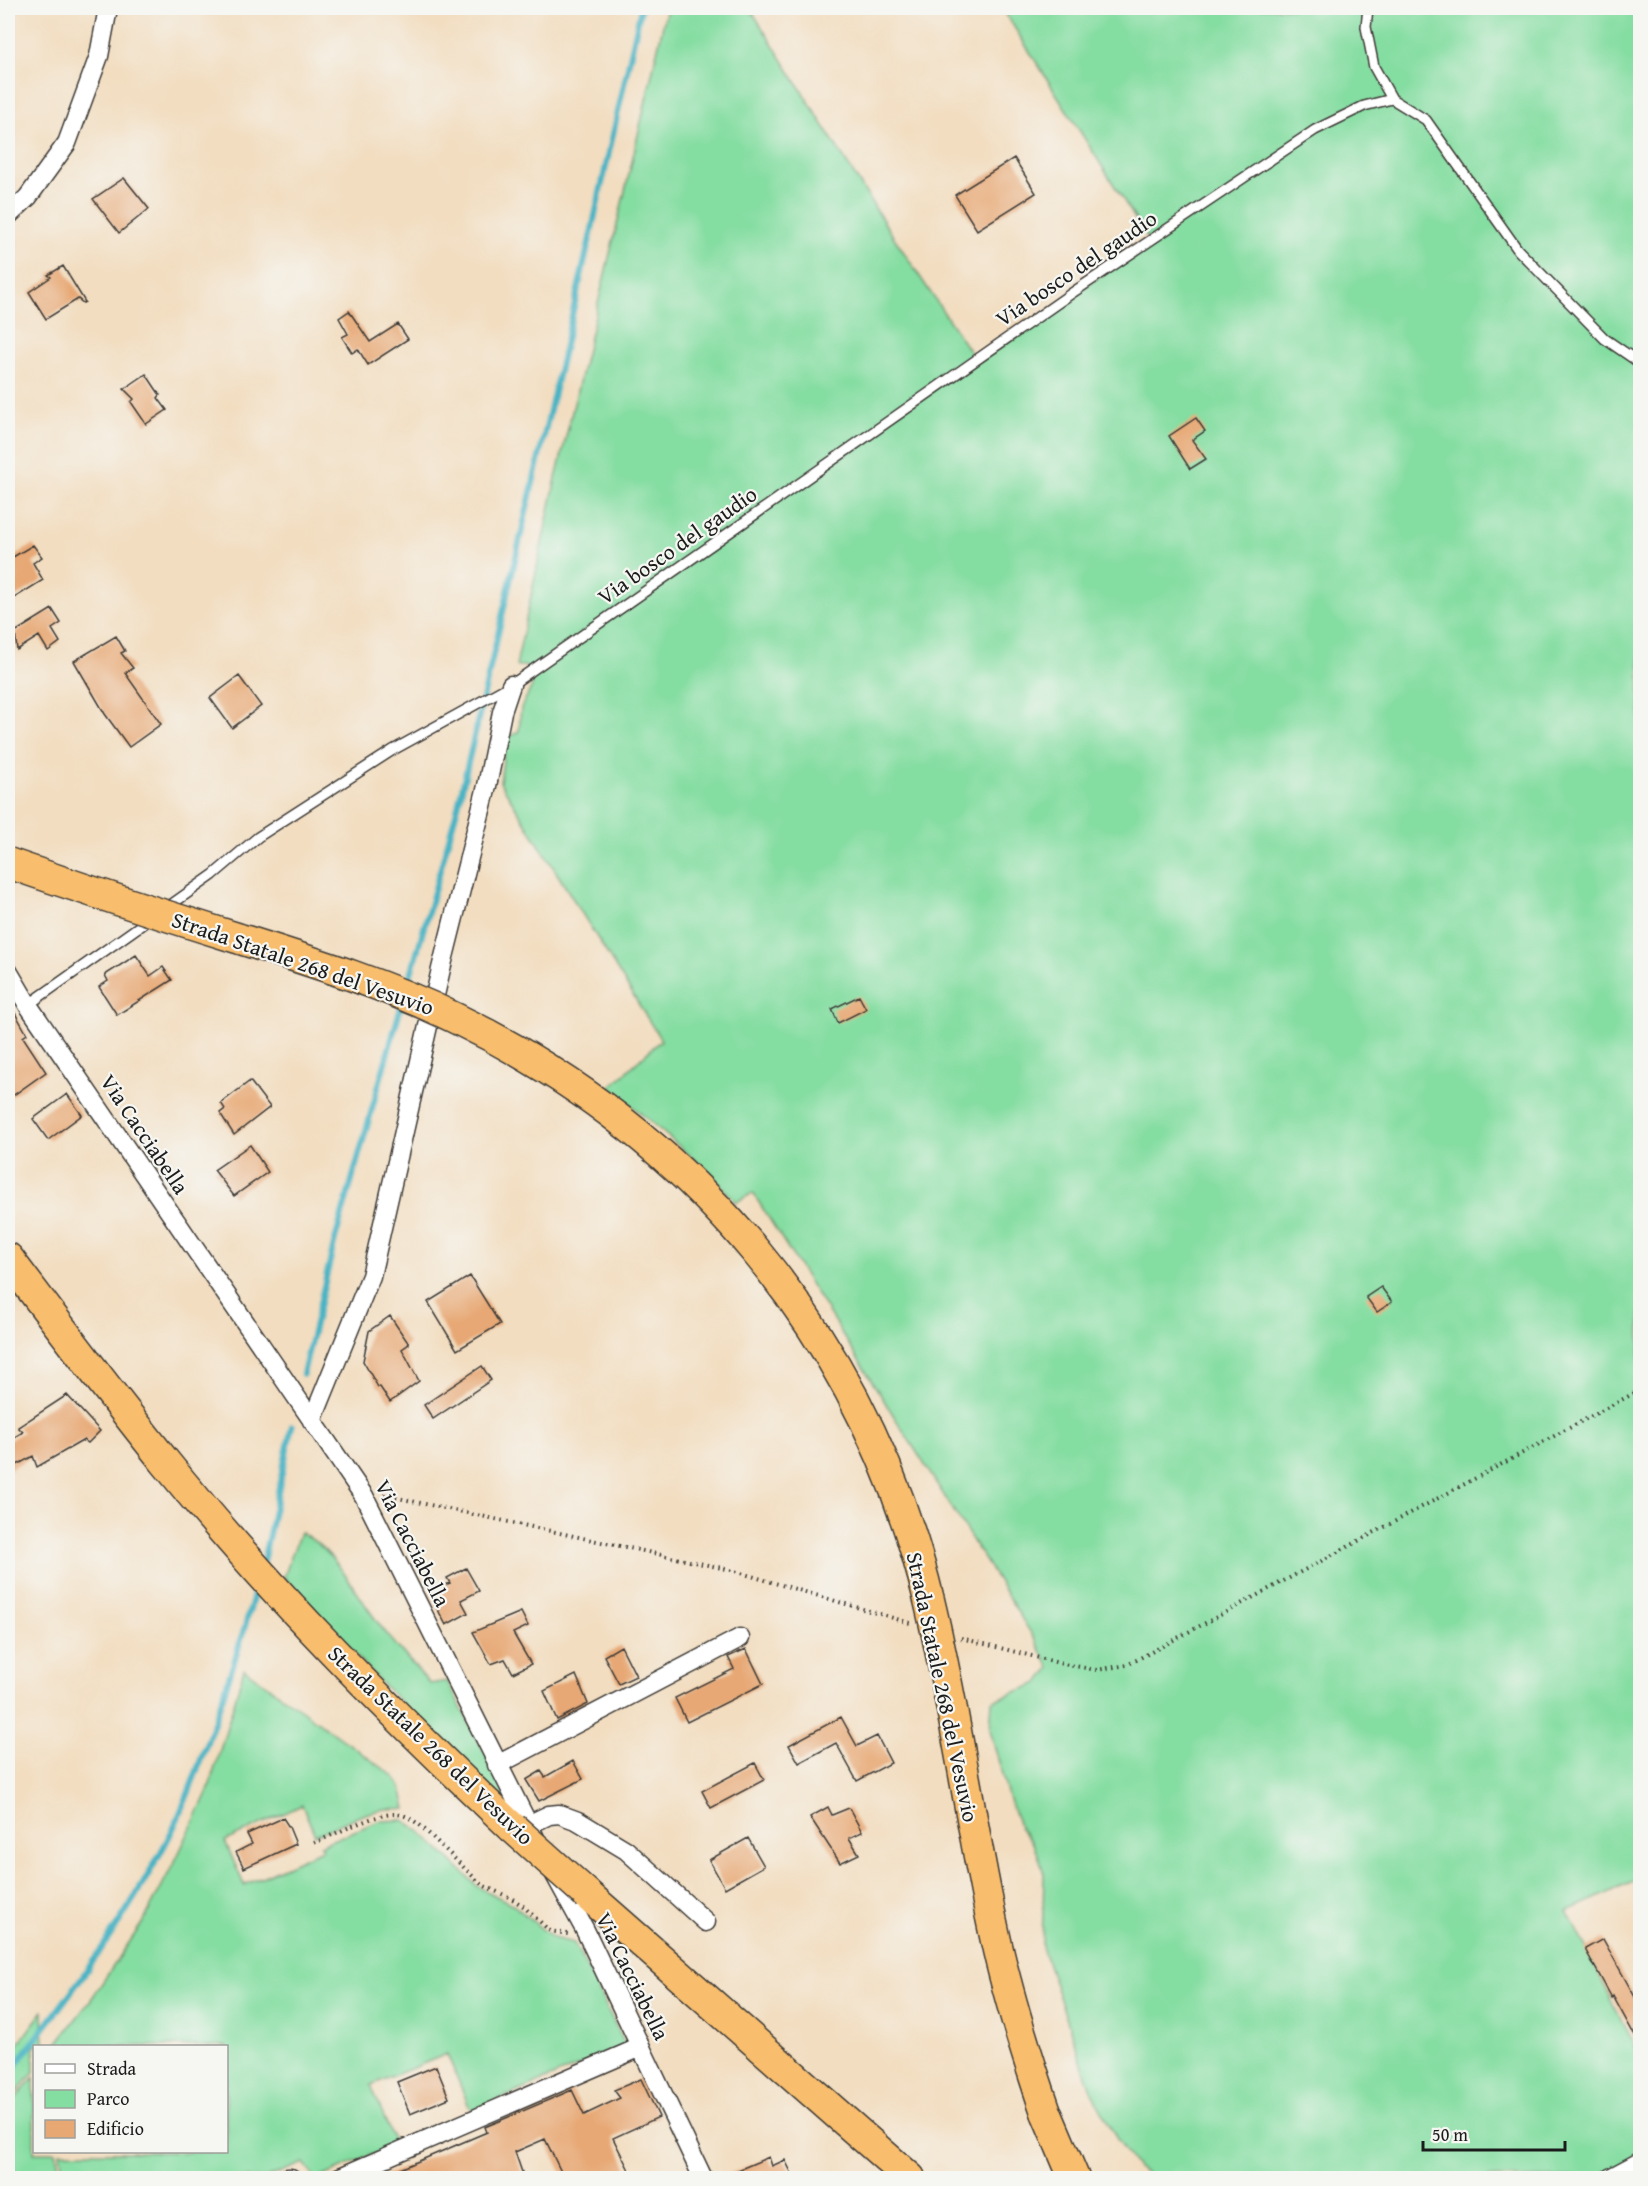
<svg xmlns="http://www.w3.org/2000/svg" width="1648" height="2186" font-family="'Gentium Book Plus',serif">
  <rect width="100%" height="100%" fill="#f6f6f2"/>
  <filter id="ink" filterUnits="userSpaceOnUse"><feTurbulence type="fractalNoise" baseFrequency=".0167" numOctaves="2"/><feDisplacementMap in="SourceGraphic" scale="12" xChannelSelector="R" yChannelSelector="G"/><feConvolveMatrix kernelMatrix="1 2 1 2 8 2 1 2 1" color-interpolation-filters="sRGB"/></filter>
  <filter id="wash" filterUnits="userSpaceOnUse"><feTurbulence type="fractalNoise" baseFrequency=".008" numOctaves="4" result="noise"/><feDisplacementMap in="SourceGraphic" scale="24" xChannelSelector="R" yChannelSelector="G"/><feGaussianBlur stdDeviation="1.35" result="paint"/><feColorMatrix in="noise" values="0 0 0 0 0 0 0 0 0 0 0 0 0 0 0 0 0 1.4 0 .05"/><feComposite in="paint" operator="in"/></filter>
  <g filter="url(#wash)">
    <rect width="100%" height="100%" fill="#f2ddc0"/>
    <path fill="#84dda1" stroke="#507c5e" stroke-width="1.5" d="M667,8H750L887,227L976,361L1150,242L1002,8H1640V1879L1567,1911L1640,2056V2178H1153L1137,2168L1117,2139L1092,2093L1042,1947L1044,1874L1039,1857L1031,1841L1020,1828L1008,1797L990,1729L992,1701L1039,1683L1050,1668L1036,1641L753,1193L736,1202L707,1170L610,1087L661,1040L500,782L506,739L519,731L521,708L532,686L531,670L524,666H516L554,487L630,170Z
      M300,1532C335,1550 353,1589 376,1620C392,1642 412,1663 430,1684L447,1681L517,1814L380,1682L284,1577Z
      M244,1669L395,1777L401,1787L406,1809C374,1805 345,1823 315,1835L302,1805L225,1841L244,1885L322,1850L320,1845L379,1821L403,1820L419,1830L478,1887L512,1904L553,1938L574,1943L626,2046L471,2111L447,2054L371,2085L395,2144L320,2178H315L304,2163L266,2178H64L60,2152H226V2046H55L92,1998L143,1922L178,1855L208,1791Z
      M43,2011L44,2046H34V2072L8,2102V2014L11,2044L9,2056Z
      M34,2077V2152H56L61,2178H10L8,2162V2107Z"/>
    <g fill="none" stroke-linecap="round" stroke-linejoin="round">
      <path stroke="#48b4c4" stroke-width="6" d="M407,988L458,806L590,238L641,8
        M303,1374L335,1240L402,1003
        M263,1562L292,1426
        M8,2075C67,2000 124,1923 169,1837C186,1804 198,1767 211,1731C228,1682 244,1634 257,1583"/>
    </g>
    <g id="blocks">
      <path fill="#e7a874" d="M1014,158L1036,193L977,230L955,195Z
        M124,178L149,209L119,233L93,199Z
        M63,266L85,302L83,303L78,299L46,319L29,292L51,277L48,275Z
        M349,311L370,342L398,324L408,339L368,365L358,349L352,353L342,337L348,334L339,318Z
        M146,374L160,395L158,398L167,410L146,424L131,402L134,399L124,389Z
        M1196,418L1205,431L1192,440L1206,459L1190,469L1169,436Z
        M33,545L42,557L33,563L43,580L8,602V560Z
        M52,609L61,623L52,629L60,642L48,651L39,636L17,650L15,632Z
        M116,636L125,651L121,653L133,668L125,673L161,724L129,747L105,714L74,661Z
        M239,676L261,706L232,728L210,698Z
        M136,955L150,976L163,967L172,980L117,1015L99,987L108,981L105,975Z
        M859,996L866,1009L838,1023L832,1009Z
        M8,1001L27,1034L23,1037L46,1072L8,1099Z
        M250,1081L270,1107L234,1135L220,1113L225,1109L221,1103Z
        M67,1094L82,1115L48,1140L33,1119Z
        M250,1145L268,1172L234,1196L214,1170Z
        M470,1276L500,1324L457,1350L428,1302Z
        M1381,1287L1392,1302L1377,1312L1366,1297Z
        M390,1316L409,1344L402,1349L419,1381L390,1402L380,1387H378L363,1361L369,1331Z
        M482,1366L491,1380L433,1419L424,1405Z
        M67,1395L100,1431L88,1443L84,1440L37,1467L33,1456L8,1470V1441L23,1432L18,1427Z
        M466,1568L479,1591L461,1600L468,1613L446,1625L428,1591L450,1583L447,1578Z
        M521,1612L528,1626L513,1633L531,1664L513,1673L505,1659L491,1664L473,1632Z
        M621,1646L636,1676L619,1684L604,1656Z
        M746,1649L763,1684L687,1722L675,1698L734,1669L728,1657Z
        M576,1675L588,1704L557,1720L544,1691Z
        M841,1717L857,1746L877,1736L891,1763L857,1781L836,1743L799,1763L789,1745Z
        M573,1761L583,1779L539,1801L526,1780L541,1771L545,1777Z
        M755,1763L764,1780L711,1808L702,1791Z
        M828,1807L832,1815L849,1808L862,1832L849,1838L859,1854L840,1863L810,1817Z
        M283,1818L289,1827L296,1844L244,1868L236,1852L252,1844L247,1834Z
        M748,1838L764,1866L725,1888L709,1860Z
        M1603,1939L1641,2008V2047L1613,1996L1612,1998L1585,1949Z
        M436,2066L449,2098L410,2114L397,2082Z
        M641,2079L659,2117L613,2138L630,2172L615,2178H564L545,2139L515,2152L524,2178H379L487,2132L485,2127L572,2090L584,2115L620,2098L614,2090Z
        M769,2157L772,2166L785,2160L794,2178H719Z"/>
    </g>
  </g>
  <g filter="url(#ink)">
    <use href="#blocks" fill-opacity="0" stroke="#3c3935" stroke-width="1.5"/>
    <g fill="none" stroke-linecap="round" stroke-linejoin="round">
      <g stroke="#3c3935" stroke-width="12">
        <path id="service" d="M1368,8L1366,27L1374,67L1392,99
          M165,909L213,875L258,837L393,750L511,685L1072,293L1315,130L1364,106L1392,99L1426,120L1518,250L1605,339L1640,363
          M28,1005L151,918"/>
      </g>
      <g stroke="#3c3935" stroke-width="21">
        <path id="minor" d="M8,216L28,197L67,143L99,56L108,8
          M8,971L28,1005L364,1496L535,1838
          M312,1421L371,1276L441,969L487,786L502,712L511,685
          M497,1765L740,1638
          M528,1825L549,1815L559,1814L578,1821L626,1850L706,1922
          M555,1875L585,1930L703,2178
          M287,2178H291
          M338,2178L641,2047
          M1610,2178L1640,2162"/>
      </g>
      <g stroke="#3c3935" stroke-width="33">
        <path id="trunk" d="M8,1258C60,1327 112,1396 166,1463C272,1594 391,1713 513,1828
          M588,1895L910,2178
          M1046,2112L1074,2178"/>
      </g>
      <path stroke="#3c3935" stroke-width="4" stroke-dasharray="1.5 4.5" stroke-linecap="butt" d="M384,1495L731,1570L910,1623
        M961,1638L1063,1664L1097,1670L1127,1665L1640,1390
        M314,1843C333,1835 376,1813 395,1814C405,1814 413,1820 421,1826L482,1885L511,1898L523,1906L550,1931L568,1934"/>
      <use href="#service" stroke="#fff" stroke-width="9"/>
      <use href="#minor" stroke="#fff" stroke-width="18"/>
      <use href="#trunk" stroke="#f9be6d" stroke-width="30"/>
      <g stroke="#3c3935" stroke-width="33" stroke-linecap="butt">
        <path id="trunk-bridge" d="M8,863C83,889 160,914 237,938C310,961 385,984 455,1018C695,1134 866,1339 929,1600C956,1712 971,1828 996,1941C1009,2000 1027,2056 1046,2112
          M513,1828L588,1895"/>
      </g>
      <use href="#trunk-bridge" stroke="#f9be6d" stroke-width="30"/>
    </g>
  </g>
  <g text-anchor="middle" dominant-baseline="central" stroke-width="4.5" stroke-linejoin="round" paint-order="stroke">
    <g font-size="22" fill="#1c1c1c" stroke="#f6f6f2">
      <text transform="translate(1076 268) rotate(-34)">Via bosco del gaudio</text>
      <text transform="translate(677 545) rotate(-35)">Via bosco del gaudio</text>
      <text transform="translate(303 963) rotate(19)">Strada Statale 268 del Vesuvio</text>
      <text transform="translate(145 1134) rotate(56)">Via Cacciabella</text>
      <text transform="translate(413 1543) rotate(63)">Via Cacciabella</text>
      <text transform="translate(943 1687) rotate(78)">Strada Statale 268 del Vesuvio</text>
      <text transform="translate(431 1745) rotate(44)">Strada Statale 268 del Vesuvio</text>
      <text transform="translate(633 1976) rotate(64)">Via Cacciabella</text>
    </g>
  </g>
  <rect width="1648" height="2186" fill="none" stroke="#f6f6f2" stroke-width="30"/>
  <rect x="33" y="2045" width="195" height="108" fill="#f6f6f2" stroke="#9f9f9c" stroke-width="1.5"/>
  <rect x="45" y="2064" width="30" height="9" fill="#ffffff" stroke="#9f9f9c" stroke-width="1.5"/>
  <text x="87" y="2075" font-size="18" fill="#1c1c1c">Strada</text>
  <rect x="45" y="2090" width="30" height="18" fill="#84dda1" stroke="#9f9f9c" stroke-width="1.5"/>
  <text x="87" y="2105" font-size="18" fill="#1c1c1c">Parco</text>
  <rect x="45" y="2120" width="30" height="18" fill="#e7a874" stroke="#9f9f9c" stroke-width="1.5"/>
  <text x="87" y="2135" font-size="18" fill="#1c1c1c">Edificio</text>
  <path d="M1423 2141v9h142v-9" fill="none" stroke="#1c1c1c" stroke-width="3"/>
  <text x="1432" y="2141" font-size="18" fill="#1c1c1c" stroke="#f6f6f2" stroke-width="4.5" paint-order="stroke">50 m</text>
</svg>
